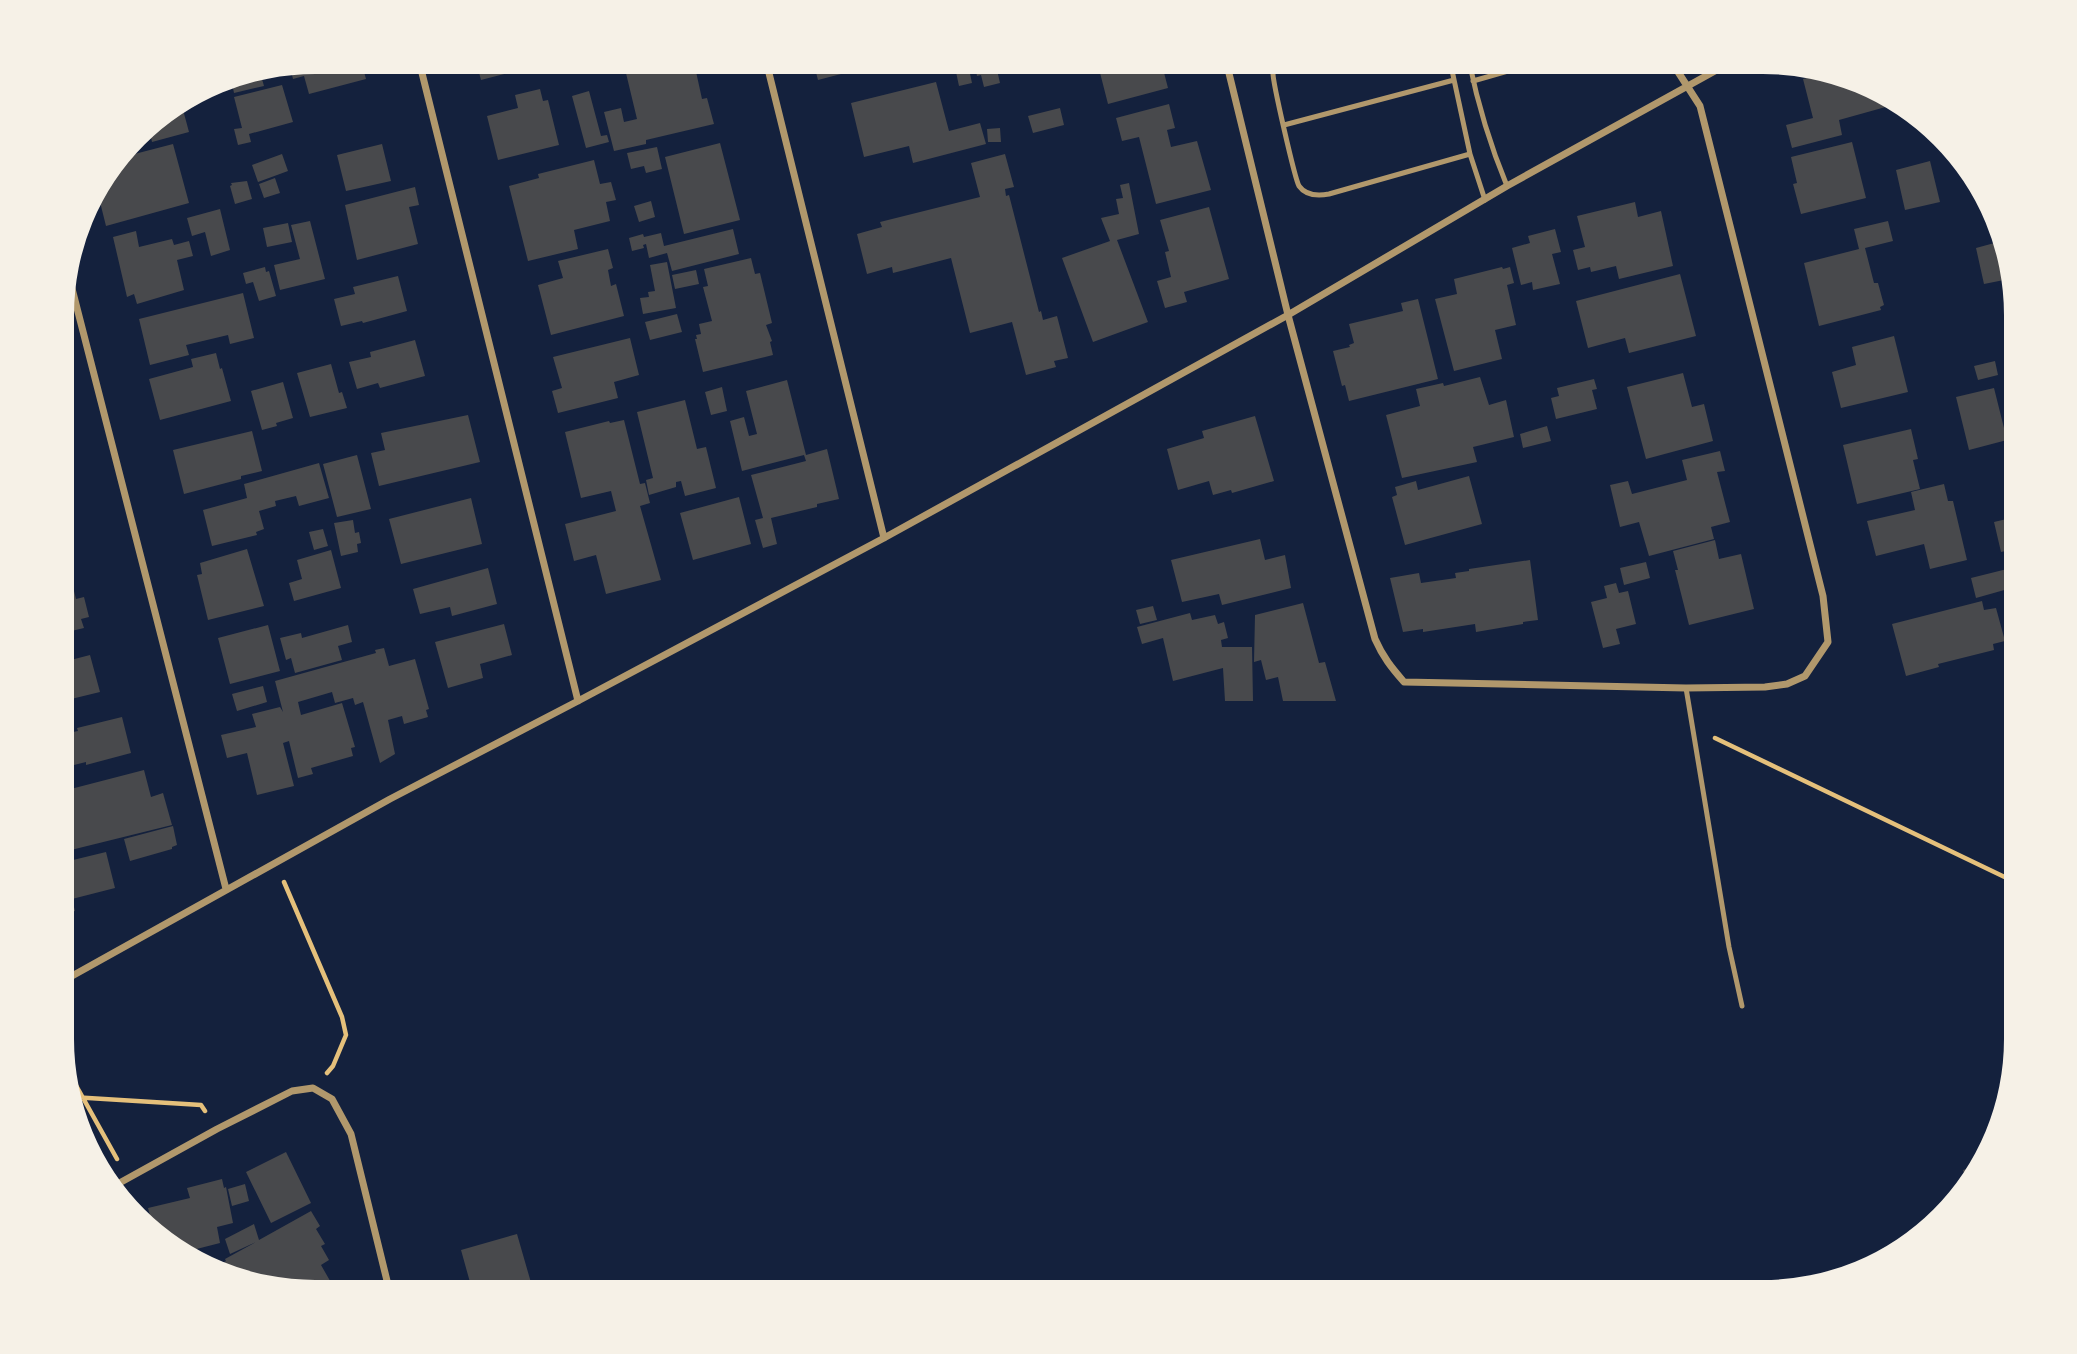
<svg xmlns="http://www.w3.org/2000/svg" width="2077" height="1354" font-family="'Exo 2',sans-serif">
  <rect width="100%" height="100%" fill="#14213d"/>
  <path fill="#48494c" d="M315,61H361L366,79L309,94L304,76L293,79L290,66Z
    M476,61H525L527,68L481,80Z
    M655,61H689L691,68L695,67L702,99L707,98L714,124L646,140V144L614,151L604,112L621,108L624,122L637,119L625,69Z
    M813,61H887V62L818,80Z
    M995,61L1000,83L984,87L981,75L977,76L975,66Z
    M1097,61H1161L1168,88L1108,104Z
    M969,69L972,83L959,86L956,72Z
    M270,70L271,77L262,79L264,86L234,93L231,78Z
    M1830,72L1843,75L1900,103L1839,120L1842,135L1792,148L1786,125L1813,118L1803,79Z
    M936,82L949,131L980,123L986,144L913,163L909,146L864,157L851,103Z
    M282,85L293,122L249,134L251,142L238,145L234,129L242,128L234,97Z
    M540,89L543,101L548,100L559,145L498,160L487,116L518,108L515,95Z
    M589,91L601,136L607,135L609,142L586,148L572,96Z
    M1169,104L1175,128L1167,130L1171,147L1197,141L1211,190L1156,204L1139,137L1122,141L1116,118Z
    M182,106L189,132L152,142L150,133L139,135L147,124L172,109Z
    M1060,108L1064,125L1033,133L1028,116Z
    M1000,128L1001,142H988L987,129Z
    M1852,142L1866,198L1801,214L1793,184L1797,183L1791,157Z
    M720,143L740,220L684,234L665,157Z
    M173,144L189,203L106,226L97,190L113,169L118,167L117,164L123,157Z
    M382,144L391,181L346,191L337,155Z
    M657,147L662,169L646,173L644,166L631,169L627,153Z
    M282,154L288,171L258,182L252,165Z
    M1005,154L1014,187L1005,189L1006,196L1009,195L1039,312L1041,311L1043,320L1057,316L1068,358L1054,361L1056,367L1026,375L1012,322L970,333L951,258L893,273L892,267L867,274L857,234L882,227L880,222L980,197L971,163Z
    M594,160L600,184L611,182L616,200L606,202L610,221L574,230L578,249L528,261L509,186L539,178L538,174Z
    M1930,161L1940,202L1905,210L1896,170Z
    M275,178L280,193L264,198L259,184Z
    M247,181L252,199L235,204L230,186L232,185L231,183Z
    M1129,183L1139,234L1117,240L1148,322L1093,342L1062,258L1110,241L1101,218L1119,214L1116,199L1123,198L1120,185Z
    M415,187L419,205L409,207L418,244L357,260L345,205Z
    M651,201L655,217L639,222L634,206Z
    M1635,202L1638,217L1661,211L1673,266L1619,279L1616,266L1591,272L1590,267L1578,270L1573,250L1585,247L1577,216Z
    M1209,207L1229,279L1184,292L1187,302L1165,308L1157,281L1171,277L1165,252L1169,251L1160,220Z
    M220,209L230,250L211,256L205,232L192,236L187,218Z
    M310,221L325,279L280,290L274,265L300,259L291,225Z
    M1888,221L1893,241L1865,248L1874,283H1878L1884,305L1880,307L1881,310L1819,326L1804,263L1859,249L1854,229Z
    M288,223L292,242L267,247L263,228Z
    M733,229L739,254L672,271L667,253L649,258L646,244L643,245L644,248L632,251L629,238L643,234L644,237L661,233L664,246Z
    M1555,229L1561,252L1552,254L1560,284L1533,290L1532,282L1521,285L1512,248L1530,243L1528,236Z
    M136,231L139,247L172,239L174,245L189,241L193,256L177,260L184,290L137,304L134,294L127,297L113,237Z
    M1998,242L2009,279L1984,284L1976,248Z
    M608,249L613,268L608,270L611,286L616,284L624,316L551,335L538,285L563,278L558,261Z
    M751,258L755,274L760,273L772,323L766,325L772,341L770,342L773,355L703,372L695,339H697L696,335L701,334L699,324L712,321L703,287L708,286L704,269Z
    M667,262L676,308L643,314L640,298L649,297L648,292L655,291L650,265Z
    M265,267L266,272L269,271L276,296L259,301L253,282L246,284L243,273Z
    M1502,267L1503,269L1510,267L1514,283L1507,285L1516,325L1495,330L1502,359L1454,371L1435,299L1457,294L1454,279Z
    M696,270L699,284L675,289L672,275Z
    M1680,274L1696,336L1629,353L1625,338L1588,348L1576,301Z
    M398,276L407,311L363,323L362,321L341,326L334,299L355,294L353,287Z
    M243,293L254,338L230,344L228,335L186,345L189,355L150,365L139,319Z
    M1418,299L1438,379L1349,401L1345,385L1342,386L1333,351L1350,347L1349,345L1354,343L1349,324L1403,311L1401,303Z
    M677,314L682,332L650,340L645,322Z
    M1894,336L1908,392L1841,408L1832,372L1856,365L1852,347Z
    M630,338L639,375L614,382L618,398L558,413L552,391L562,388L553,357Z
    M415,340L425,376L380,388L378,383L357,389L349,362L371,357L370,352Z
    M216,353L220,369L222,368L231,401L160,420L149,379L193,367L191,359Z
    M1995,361L1998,375L1978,380L1974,366Z
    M331,364L339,393L342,392L347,408L310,417L297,373Z
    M1683,373L1692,407L1704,404L1713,441L1646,459L1627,387Z
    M1480,377L1489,405L1506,400L1514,437L1473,447L1477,462L1402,478L1386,415L1420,406L1416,389L1443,383L1444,386Z
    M1594,379L1597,389L1592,390L1597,409L1556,419L1551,398L1559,396L1557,388Z
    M787,380L806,455L827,449L839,499L817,504V507L771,518L777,544L763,548L755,520L763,518L751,475L806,461L804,455L742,471L730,421L744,417L749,436L757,434L746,391Z
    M283,382L293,418L276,423L277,426L262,430L251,391Z
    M722,387L727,411L711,415L705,392Z
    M1994,388L2007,440L1969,450L1956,397Z
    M685,400L697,449L706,447L716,488L685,496L681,481L676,482V487L649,495L646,480L653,478L637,412Z
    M468,415L480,462L379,486L371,453L385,450L381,433Z
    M1255,416L1274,481L1232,493L1231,490L1213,495L1209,481L1178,490L1167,449L1204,438L1202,431Z
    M624,420L640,484L645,483L650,503L640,506L661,580L606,594L596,555L574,561L565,524L616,511L611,491L581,498L565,432L609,421L610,423Z
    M1547,426L1551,441L1523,448L1520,434Z
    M1911,429L1918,459L1913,460L1920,489L1857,504L1843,445Z
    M252,431L262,471L241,476V479L184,494L173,450Z
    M1720,451L1725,471L1717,472L1730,522L1711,527L1714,539L1649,556L1639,522L1620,527L1610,485L1628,481L1632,494L1687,480L1682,460Z
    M357,455L371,509L337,517L323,464Z
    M319,463L329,498L299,506L296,496L275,501L276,506L259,511L264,529L256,532L257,535L212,546L203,510L247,498L244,484Z
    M1469,476L1482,524L1405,545L1392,497L1397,495L1395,487L1416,481L1418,490Z
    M1944,484L1948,501H1953L1967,560L1930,569L1924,544L1876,556L1867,521L1915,510L1911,492Z
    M739,497L751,544L693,560L680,513Z
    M471,498L482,544L401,564L389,519Z
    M2015,517V549L2001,552L1994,522Z
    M353,520L355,533L359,532L361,543L357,544L358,552L341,556L334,523Z
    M323,529L328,546L314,550L309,532Z
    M1260,539L1265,560L1285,555L1291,588L1222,605L1219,594L1182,602L1171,560Z
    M1715,540L1719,559L1741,554L1754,609L1689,625L1675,570H1678L1673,551Z
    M247,549L264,606L208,620L197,575L202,574L200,563Z
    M331,550L341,588L294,601L289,583L302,579L297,560Z
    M1530,560L1538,620L1523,622V624L1476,632L1475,624L1423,632V629L1403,632L1390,578L1419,573L1421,583L1456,578L1455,573L1469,571V569Z
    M1646,562L1650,578L1624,585L1620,568Z
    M2015,567V587L1976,598L1971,578Z
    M488,568L497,604L452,616L450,607L420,614L413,589Z
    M1616,583L1619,593L1628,591L1636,624L1616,629L1620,644L1603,648L1591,602L1607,598L1604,586Z
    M74,591L76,599L84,597L89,617L81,619L84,628L63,633V594Z
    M1982,601L1984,610L1996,608L2005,641L1993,644L1994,650L1938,664L1939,667L1906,676L1892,624Z
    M1303,603L1319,663L1325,662L1336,701H1283L1278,677L1266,680L1261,660L1254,662L1255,615Z
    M1153,606L1157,620L1140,624L1136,610Z
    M1190,613L1192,620L1215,615L1218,624L1224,622L1228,638L1221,640L1222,647H1252L1253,701H1225L1223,668L1173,681L1163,638L1142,644L1137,627Z
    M504,624L512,655L480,664L483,678L448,688L435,642Z
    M268,625L280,671L230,684L218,638Z
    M348,625L352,642L338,646L342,660L295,673L291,658L286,660L280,638L301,633L302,638Z
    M384,648L389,666L415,659L429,709L426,710L428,717L404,724L402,716L388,720L395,754L380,763L363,702L355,705L353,698L335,703L332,692L298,702L301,715L342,703L355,747L351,748L353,756L311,768L313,774L298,778L289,741L283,743L294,786L257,795L247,753L227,758L221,735L256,727L252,714L280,707L283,712L275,681L376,653L375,650Z
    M90,655L100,692L63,701V662Z
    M263,686L267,702L237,711L232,694Z
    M122,717L131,753L86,765V762L66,767L63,759V734L78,731L77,728Z
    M144,770L151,797L163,793L172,825L71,850L73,860L106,852L115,888L72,899L75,911L63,914V828L68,827L63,806V791Z
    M173,826L177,845L172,847V849L130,861L124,839Z
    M286,1152L311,1203L271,1223L246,1172Z
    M1978,1166L1973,1180L1967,1186L1963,1170Z
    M222,1179L224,1188L226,1187L233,1223L217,1227L220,1243L181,1253L174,1250L153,1227L148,1208L190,1198L187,1188Z
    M245,1184L249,1201L232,1206L228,1189Z
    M311,1211L320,1226L316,1229L325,1244L321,1246L329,1260L321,1265L337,1293H314L292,1289L289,1283L282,1287L245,1281L239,1269L237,1270L240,1280L234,1279L214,1269L226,1261L225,1259L256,1242L230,1254L225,1239L254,1224L259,1240Z
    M517,1234L534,1293H473L461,1250Z
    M1827,1272L1828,1277L1778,1292H1760L1759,1289Z"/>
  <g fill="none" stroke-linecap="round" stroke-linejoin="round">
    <path stroke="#e5c07b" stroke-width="4.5" d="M1715,738L2015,882
      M284,882L342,1017L346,1035L333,1066L327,1073
      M63,1062L117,1159
      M72,1097L201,1105L205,1111"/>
    <path stroke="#b1986c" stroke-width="5" d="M1276,61C1274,65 1273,68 1273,72C1272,80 1295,179 1299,186C1306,196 1318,196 1329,194L1470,154
      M1450,61L1470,154L1485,200
      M1469,61C1478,105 1490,145 1507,186
      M1473,81L1543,61
      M1284,125L1454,80
      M1686,688L1729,947L1742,1006"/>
    <path stroke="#b1986c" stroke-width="7" d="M419,61L578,701
      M766,61L884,538
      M1226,61L1288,315L1375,639C1383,657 1391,667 1404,682L1686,688L1765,687L1787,684L1805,676L1828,642L1823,596L1700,106L1671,61
      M67,269L226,889
      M63,981L390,799L578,701L884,538L1288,315L1507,186L1733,61
      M114,1186L217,1129L292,1091L313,1088L332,1099L351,1134L390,1293"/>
  </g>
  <path d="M0 0H2077V1354H0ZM315 74H1763A241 241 0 0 1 2004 315V1039A241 241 0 0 1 1763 1280H315A241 241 0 0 1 74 1039V315A241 241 0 0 1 315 74Z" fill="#f6f1e7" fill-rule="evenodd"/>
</svg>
